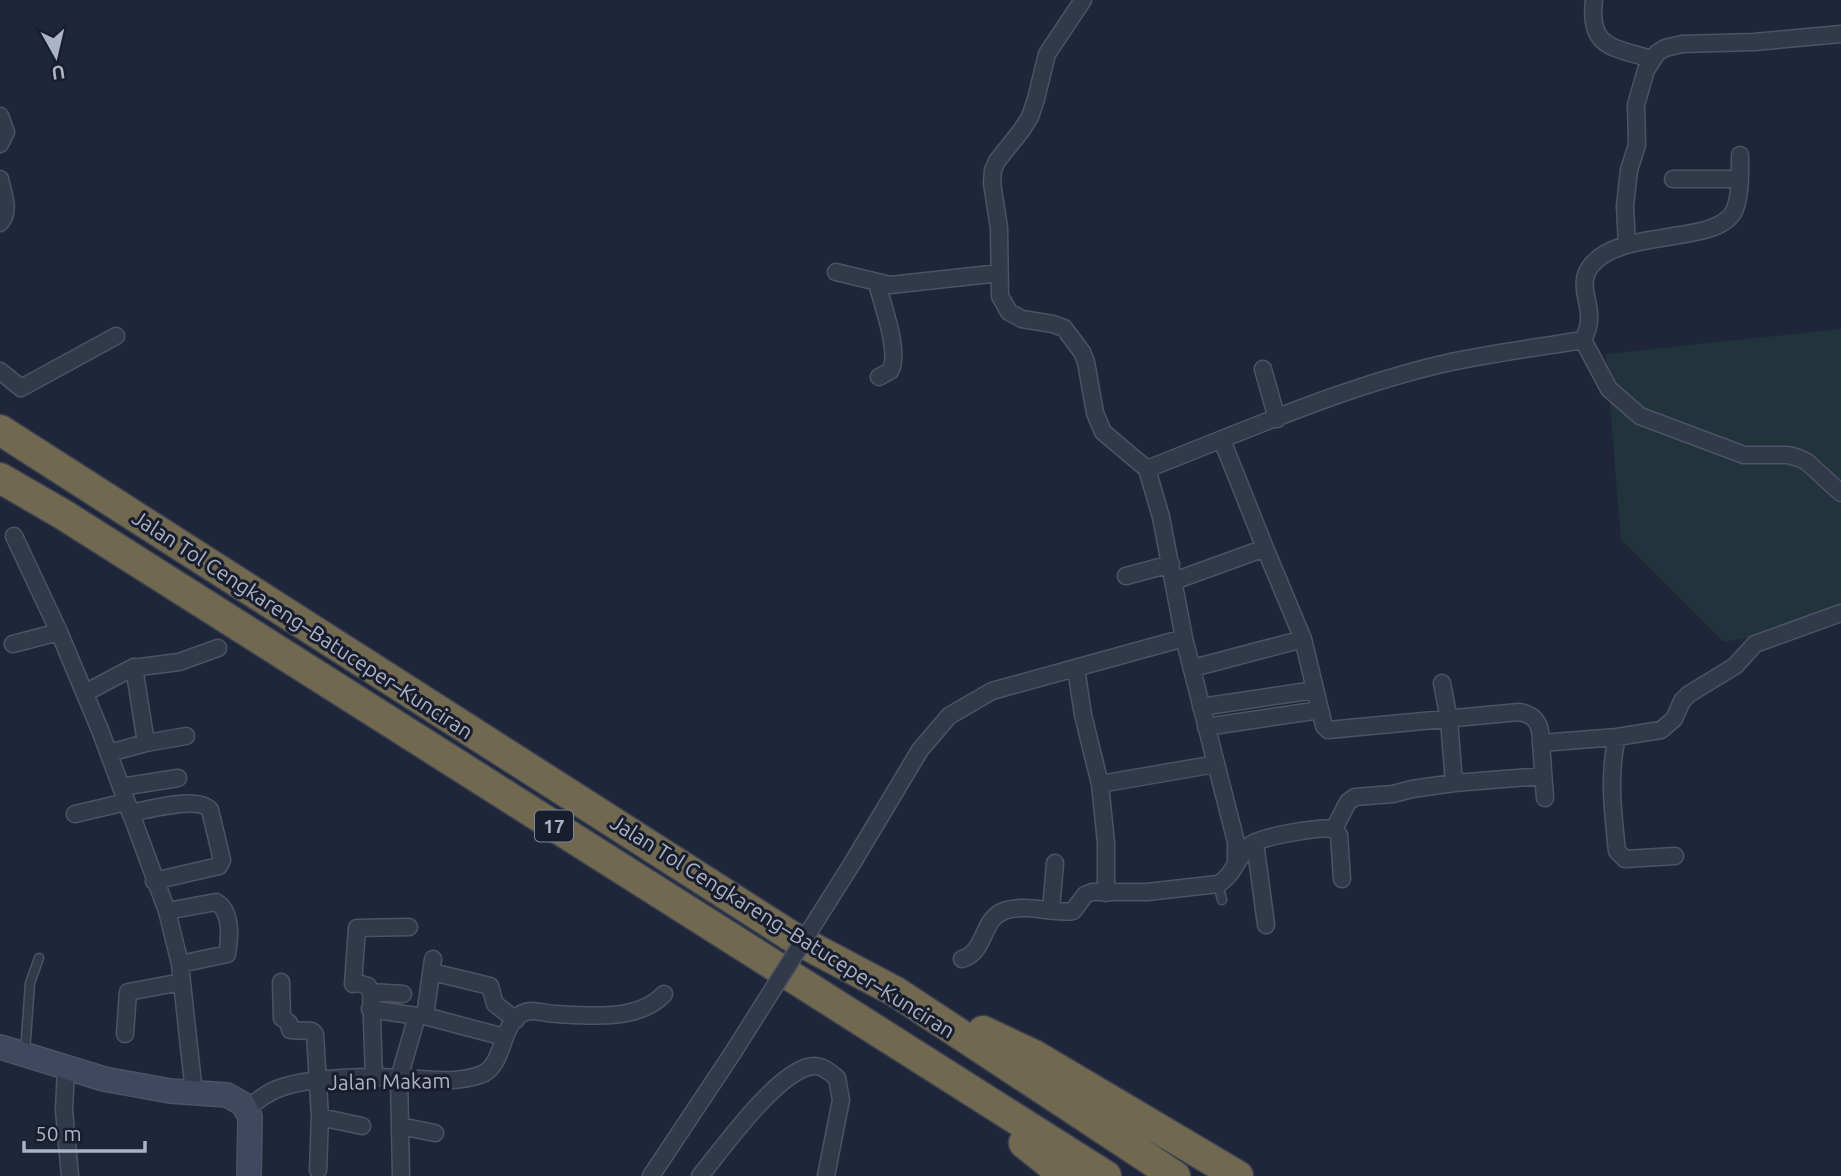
<svg xmlns="http://www.w3.org/2000/svg" width="1841" height="1176" font-family="Ubuntu,sans-serif">
  <rect width="100%" height="100%" fill="#1f263a"/>
  <path fill="#21343b" d="M1841,329V620L1724,642L1621,539L1606,354Z"/>
  <g fill="none" stroke-linecap="round" stroke-linejoin="round">
    <g stroke="#4d5365" stroke-width="11">
      <path id="lane" d="M1218,884L1222,900
        M25,1052L30,983L39,958"/>
    </g>
    <g stroke="#4d5365" stroke-width="19">
      <path id="street" d="M1083,0L1047,54L1036,99L1030,117L1021,131L997,161L993,170L992,183L999,228L1000,296L1009,312L1022,319L1053,324L1064,328L1082,352L1086,362L1095,413L1103,432L1147,469L1161,517L1184,638L1236,842V863
        M1594,0C1588,49 1614,47 1651,59
        M0,116L6,132L0,144
        M0,179C3,194 11,211 0,223
        M1673,179H1740
        M1627,245L1625,206L1629,170L1637,145L1636,105L1646,70L1657,53L1665,48L1682,44L1754,42L1841,34
        M836,272L890,285L1000,273
        M877,283C882,304 901,353 890,371L879,377
        M1583,340L1609,389L1640,416L1744,455H1788L1799,458L1807,462L1841,493
        M1583,340C1587,331 1590,324 1589,314C1588,297 1579,283 1590,267C1620,226 1720,247 1735,209C1741,192 1740,172 1740,155
        M1263,369L1277,419
        M0,371L21,388L116,336
        M1147,469C1247,430 1347,385 1451,362C1494,353 1539,347 1583,340
        M14,536L59,632L100,730L167,911L180,964L194,1093
        M1265,548L1303,639L1324,726L1328,730L1519,712C1538,715 1541,727 1541,743L1617,737L1661,730L1674,719L1682,701L1689,694L1735,666L1755,644L1841,613
        M1126,576L1171,564
        M1174,581L1265,548L1222,440
        M13,644L59,632
        M134,667L146,743
        M1076,668L1083,715L1100,784L1106,843V893
        M1193,668L1303,639
        M85,693L132,668L179,662L218,648
        M1201,707L1315,690
        M1206,727L1320,710
        M1617,737C1608,775 1613,813 1617,851L1625,859L1675,856
        M1541,743L1545,798
        M109,753L146,743L186,736
        M1454,783L1543,776
        M1100,784L1216,764
        M121,787L178,778
        M130,813C148,810 198,795 210,810L222,860L219,866L154,881
        M75,814L126,802
        M1334,829L1348,802L1355,797L1393,794L1412,789L1454,783L1449,720L1442,683
        M1334,829L1339,835L1342,879
        M1255,842L1266,925
        M853,862L920,750L949,716L992,691L1184,638
        M1051,910L1055,863
        M167,911L216,902C232,911 230,938 227,954L180,964
        M433,959L425,1016L504,1037
        M962,959C988,951 980,917 1007,910C1029,904 1052,914 1073,911L1085,895L1092,892H1147L1218,884C1233,876 1237,858 1249,846C1258,836 1320,827 1334,829
        M432,972L490,986L495,1004L516,1020
        M281,982L282,1018L289,1023L290,1030L312,1031L315,1034L320,1117L318,1170
        M371,992L403,994
        M370,1009L417,1016L399,1078L401,1176
        M125,1034L128,992L182,982
        M66,1068L64,1110L70,1176
        M374,1078L371,992L368,986L358,983L353,984L357,928L409,927
        M247,1109C258,1100 269,1091 283,1087C313,1077 369,1076 401,1078C428,1079 453,1084 480,1075C508,1066 498,1014 531,1011C539,1011 549,1014 557,1014C592,1016 639,1021 664,994
        M320,1117L362,1126
        M400,1126L435,1133
        M651,1176L734,1051
        M700,1176C724,1147 773,1077 808,1067C820,1063 828,1071 837,1078L841,1100L826,1176"/>
    </g>
    <g stroke="#4d5365" stroke-width="26">
      <path id="secondary" d="M0,1047L104,1079L170,1091L227,1095L243,1104L250,1117L249,1176"/>
    </g>
    <g stroke="#3a4052" stroke-width="33">
      <path id="highway" d="M0,430L794,938L896,992L1175,1176
        M0,478L64,515L1106,1176
        M983,1031L1034,1055L1238,1176
        M1024,1143L1065,1176"/>
    </g>
    <use href="#lane" stroke="#32394a" stroke-width="8"/>
    <use href="#street" stroke="#32394a" stroke-width="16"/>
    <use href="#secondary" stroke="#40475e" stroke-width="23"/>
    <use href="#highway" stroke="#71694f" stroke-width="30"/>
    <g stroke="#4d5365" stroke-width="19" stroke-linecap="butt">
      <path id="street-bridge" d="M734,1051L853,862"/>
    </g>
    <use href="#street-bridge" stroke="#32394a" stroke-width="16"/>
  </g>
  <g text-anchor="middle" dominant-baseline="central" stroke-width="6" stroke-linejoin="round" paint-order="stroke">
    <rect fill="#181e2e" stroke="#808699" stroke-width="2" x="535" y="810.5" width="38" height="31" rx="5"/>
    <g font-size="19" font-weight="bold" fill="#adb3c7">
      <text x="554" y="826">17</text>
    </g>
    <g font-size="21" fill="#adb3c7" stroke="#181e2e">
      <text transform="translate(303 624) rotate(33)">Jalan Tol Cengkareng–Batuceper–Kunciran</text>
      <text transform="translate(783 926) rotate(32)">Jalan Tol Cengkareng–Batuceper–Kunciran</text>
      <text transform="translate(389 1081) rotate(-1)">Jalan Makam</text>
    </g>
  </g>
  <g transform="translate(56 56) rotate(172)" stroke="#181e2e" stroke-width="5" paint-order="stroke">
  <path d="M0-5L12 26L0 18L-12 26Z" fill="#adb3c7"/>
  <text y="-10" font-size="19" font-weight="bold" text-anchor="middle" fill="#adb3c7">U</text>
  </g>
  <path d="M24 1141v10h121v-10" fill="none" stroke="#adb3c7" stroke-width="3.5"/>
  <text x="35" y="1141" font-size="21" fill="#adb3c7" stroke="#181e2e" stroke-width="5" paint-order="stroke">50 m</text>
</svg>
